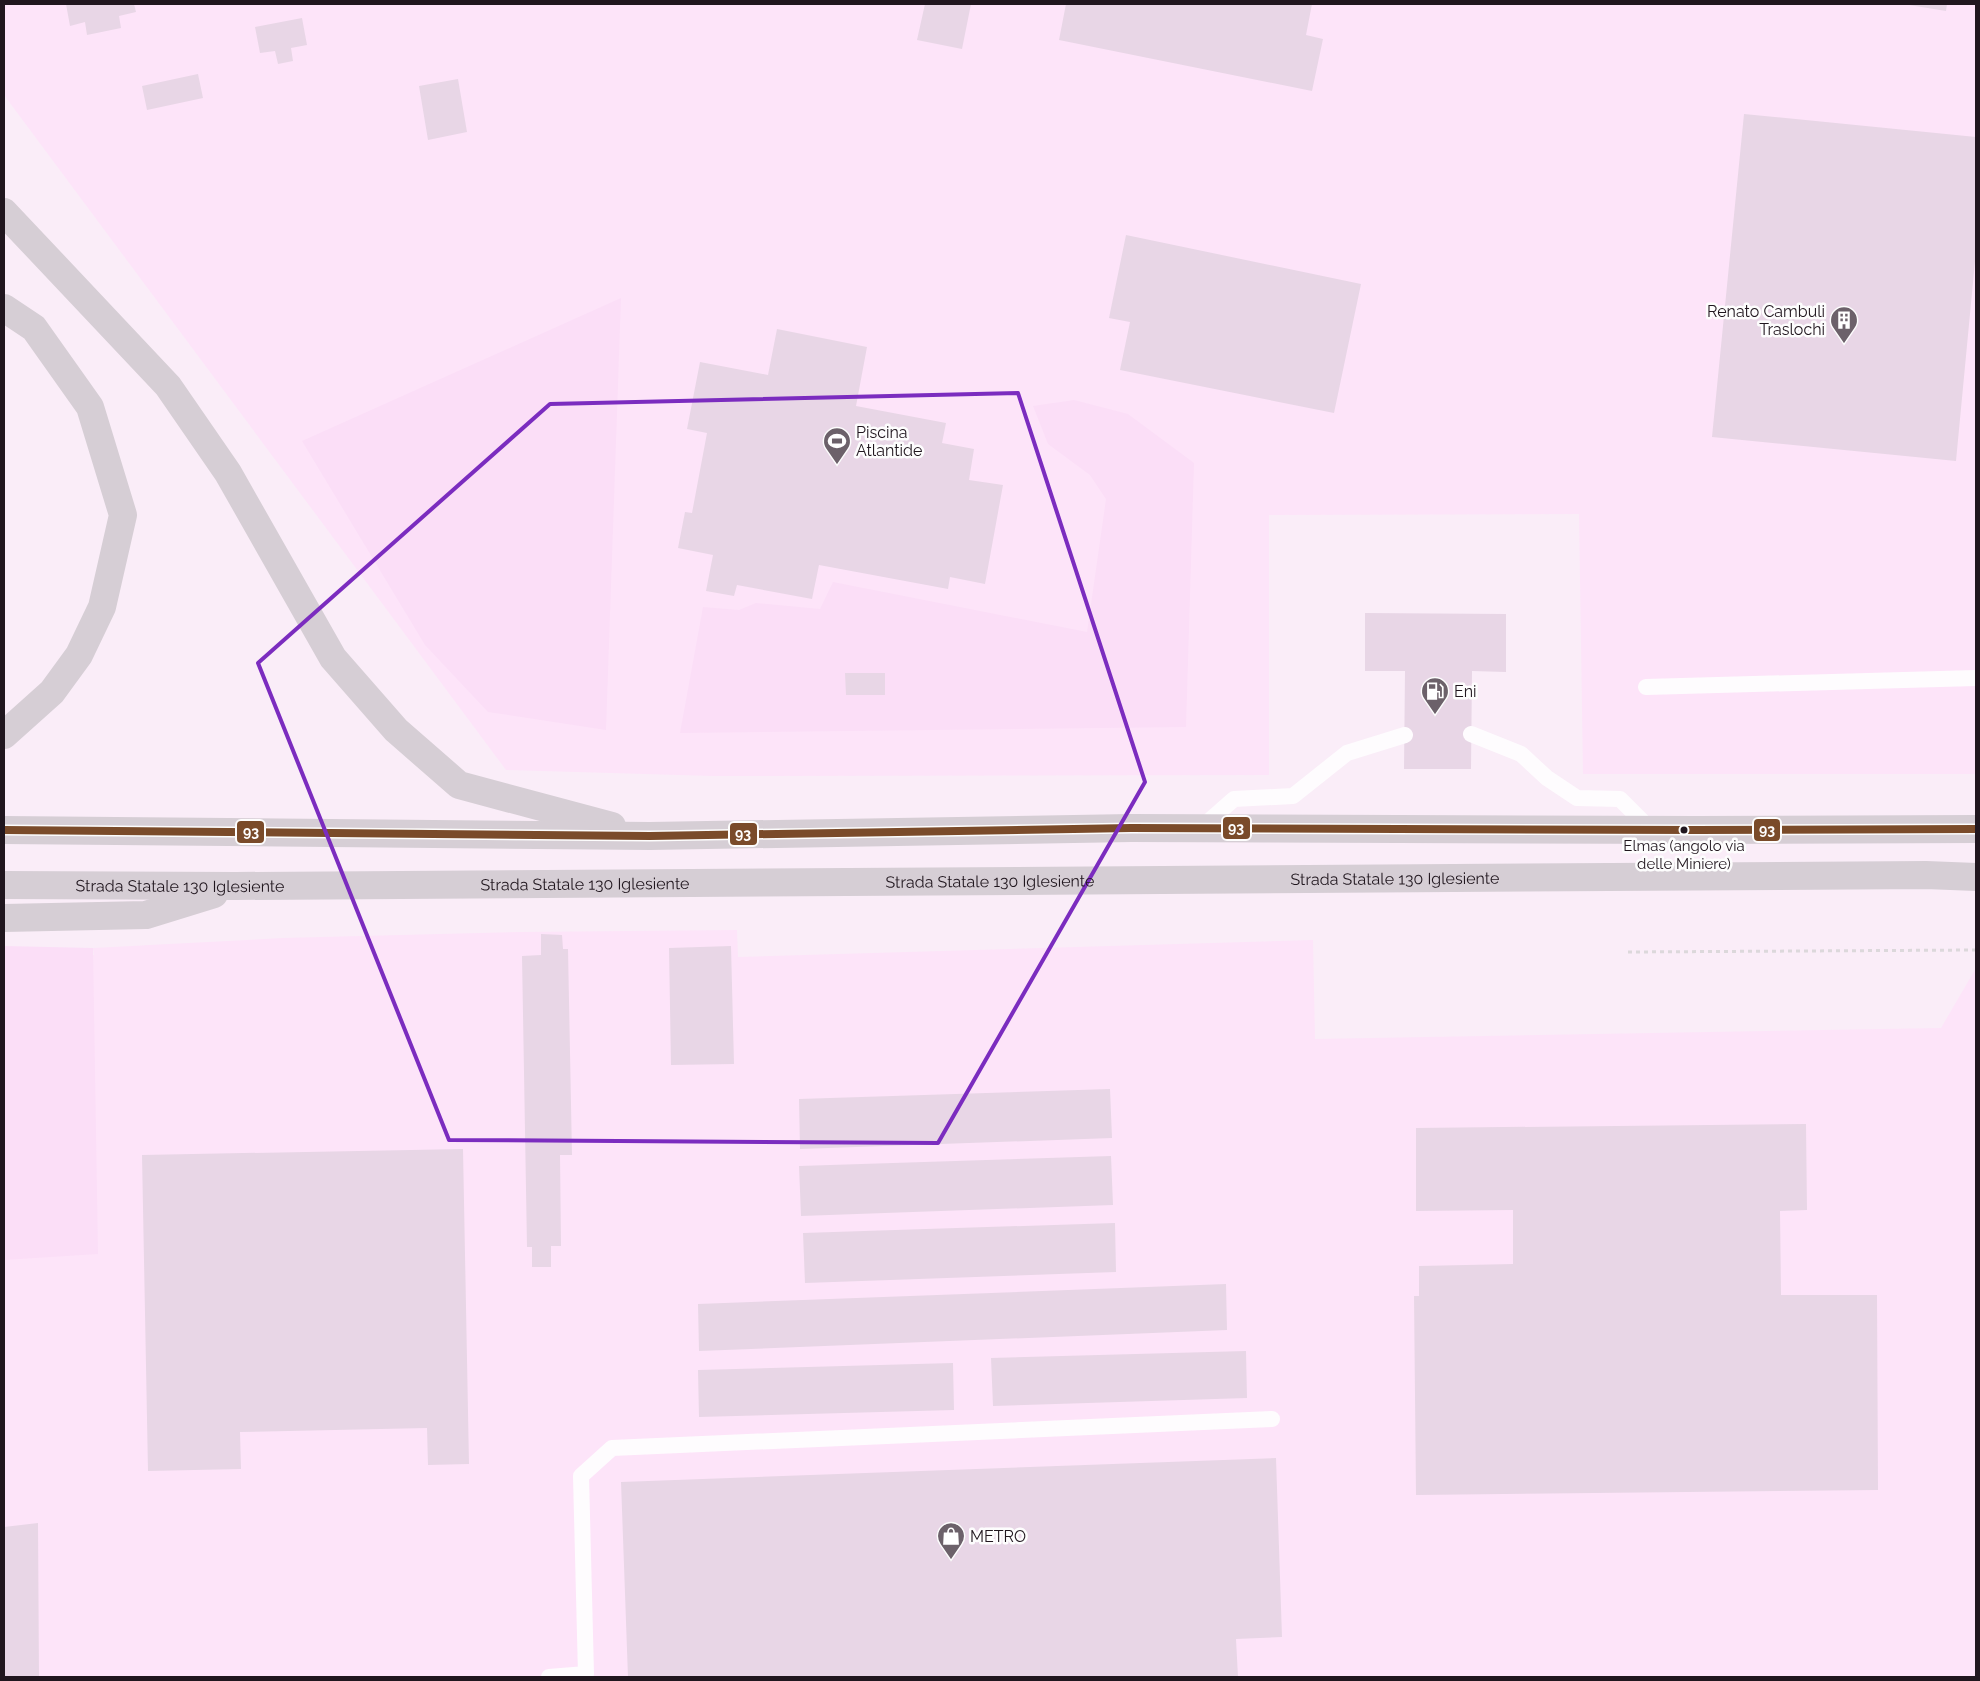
<svg xmlns="http://www.w3.org/2000/svg" width="1980" height="1681" font-family="Raleway,sans-serif">
  <rect width="100%" height="100%" fill="#faedf8"/>
  <path fill="#fde4f9" d="M4,4H1976V774H1583L1579,514L1269,515V775L713,776L506,770L4,95Z
    M737,930L738,957L1313,940L1315,1039L1941,1028L1976,968V1677H4V958L94,955L93,948L282,938L520,932Z"/>
  <path fill="#fbdef7" d="M621,298L606,730L488,712L425,645L302,441Z
    M1074,400L1128,414L1194,463L1186,727L680,733L703,607L739,610L756,603L820,609L833,582L1087,632L1106,499L1090,475L1048,444L1033,406Z
    M4,946L93,948L98,1254L4,1260Z"/>
  <path fill="#e8d6e6" d="M66,4H134L136,12L119,16L121,28L87,35L85,22L70,26Z
    M925,4H971L962,49L917,40Z
    M1066,4H1312L1306,35L1323,39L1312,91L1059,40Z
    M1903,4H1947L1946,11Z
    M302,18L307,45L291,48L293,61L278,64L275,51L260,53L255,27Z
    M198,74L203,98L147,110L142,86Z
    M458,79L467,132L428,140L419,86Z
    M1744,114L1976,137V251L1956,461L1712,437Z
    M1126,235L1361,284L1334,413L1120,370L1130,322L1109,318Z
    M777,329L867,347L856,406L946,423L942,443L974,449L969,480L1003,485L985,584L950,577L948,589L819,565L812,599L737,585L734,596L706,591L713,555L678,548L685,512L692,513L707,433L687,429L700,362L768,375Z
    M1365,613L1506,614V672L1472,671L1471,769H1404L1405,671H1365Z
    M845,673H885V695H846Z
    M541,934L562,935L563,949H568L572,1155H560L561,1246H551V1267H532V1247H527L522,956L541,955Z
    M731,946L734,1064L671,1065L669,948Z
    M1110,1089L1112,1138L800,1149L799,1099Z
    M1806,1124L1807,1210L1780,1211L1781,1295H1877L1878,1490L1416,1495L1414,1296H1419V1266L1513,1264V1210L1416,1211V1128Z
    M463,1149L469,1464L428,1465L427,1428L240,1432L241,1469L148,1471L142,1155Z
    M1111,1156L1113,1205L801,1216L799,1166Z
    M1115,1223L1116,1272L805,1283L803,1233Z
    M1226,1284L1227,1330L699,1351L698,1304Z
    M1246,1351L1247,1398L993,1406L991,1358Z
    M953,1363L954,1410L699,1417L698,1370Z
    M1276,1458L1282,1637L1236,1639L1238,1677H628L621,1482Z
    M38,1523L39,1677H4V1527Z"/>
  <g fill="none" stroke-linecap="round" stroke-linejoin="round">
    <path stroke="#dcd8db" stroke-width="3" stroke-dasharray="4 4" stroke-linecap="butt" d="M1628,952L1976,950"/>
    <path stroke="#fefcfe" stroke-width="16" d="M1646,687L1976,678
      M1471,734L1521,754L1547,778L1577,798L1620,799L1651,830
      M1201,828L1234,799L1293,796L1347,753L1405,735
      M549,1677L586,1674L581,1476L612,1448L1272,1419"/>
    <g stroke="#d6ced5" stroke-width="28">
      <path d="M4,212L168,386L228,473L333,658L396,730L459,785L612,826"/>
      <path d="M4,308L34,328L90,407L123,515L102,607L79,655L52,692L4,735"/>
      <path d="M4,830L650,836L1131,828L1696,830L1976,829"/>
      <path id="s1" d="M4,885L236,886L1926,875L1976,877"/>
      <path d="M4,918L146,915L214,894"/>
    </g>
    <g stroke="#fdfdfd" stroke-width="11">
      <path id="bus-1" d="M4,830L650,836L1131,828L1696,830L1976,829"/>
    </g>
    <use href="#bus-1" stroke="#7a4b2a" stroke-width="8"/>
  </g>
  <path fill="none" stroke="#7b2cbf" stroke-width="4" stroke-linejoin="round" d="M1018,393L1145,782L938,1143L449,1140L258,663L550,404Z"/>
  <defs>
    <g id="building-pin" transform="scale(1.4375)"><path d="M0 17L-7.5 6A9.5 9.5 0 1 1 7.5 6Z" fill="#6c616a" stroke="#fdfdfd"/><path d="M-4-6H4V6H1V3H-1V6H-4ZM-2.5-4.3h1.7v1.8h-1.7ZM.8-4.3h1.7v1.8H.8ZM-2.5-1h1.7V.8h-1.7ZM.8-1h1.7V.8H.8Z" fill="#fff"/></g>
    <g id="stadium-pin" transform="scale(1.4375)"><path d="M0 17L-7.5 6A9.5 9.5 0 1 1 7.5 6Z" fill="#6c616a" stroke="#fdfdfd"/><path d="M0-5a6.5 5 0 1 0 0 10a6.5 5 0 1 0 0-10ZM-3.5-1.8h7v3.6h-7Z" fill="#fff"/></g>
    <g id="fuel-pin" transform="scale(1.4375)"><path d="M0 17L-7.5 6A9.5 9.5 0 1 1 7.5 6Z" fill="#6c616a" stroke="#fdfdfd"/><path d="M-5.5-6h7V0h2V4h1.3V-2.5L3-4.5l.8-.8L6-3V5H2.5V1h-1V6h-7ZM-4.2-4.7v3.2H.2V-4.7Z" fill="#fff"/></g>
    <g id="shop-pin" transform="scale(1.4375)"><path d="M0 17L-7.5 6A9.5 9.5 0 1 1 7.5 6Z" fill="#6c616a" stroke="#fdfdfd"/><path d="M-5-2.5h2.3a2.7 3.5 0 0 1 5.4 0H5L5.5 6h-11ZM-1.5-2.5h3a1.5 2.3 0 0 0-3 0Z" fill="#fff"/></g>
  </defs>
  <g fill-rule="evenodd">
    <use href="#building-pin" x="1844" y="320"/>
    <use href="#stadium-pin" x="837" y="441"/>
    <use href="#fuel-pin" x="1435" y="691"/>
    <use href="#shop-pin" x="951" y="1536"/>
  </g>
  <circle fill="#20161e" stroke="#fdfdfd" stroke-width="2" cx="1684" cy="830" r="4.5"/>
  <g text-anchor="middle" dominant-baseline="central" stroke-width="5" stroke-linejoin="round" paint-order="stroke">
    <g font-size="15" fill="#20161e" stroke="#fdfdfd">
      <text x="1684" y="846">Elmas (angolo via<tspan x="1684" dy="18">delle Miniere)</tspan></text>
    </g>
    <g font-size="16" fill="#20161e" stroke="#fdfdfd" text-anchor="start">
      <text x="1825" y="311" text-anchor="end">Renato Cambuli<tspan x="1825" dy="18">Traslochi</tspan></text>
      <text x="856" y="432">Piscina<tspan x="856" dy="18">Atlantide</tspan></text>
      <text x="1454" y="691">Eni</text>
      <text x="970" y="1536">METRO</text>
    </g>
    <g font-size="16" fill="#20161e" stroke="#fdfdfd">
      <text stroke="none"><textPath href="#s1" startOffset="1391">Strada Statale 130 Iglesiente</textPath></text>
      <text stroke="none"><textPath href="#s1" startOffset="986">Strada Statale 130 Iglesiente</textPath></text>
      <text stroke="none"><textPath href="#s1" startOffset="581">Strada Statale 130 Iglesiente</textPath></text>
      <text stroke="none"><textPath href="#s1" startOffset="176">Strada Statale 130 Iglesiente</textPath></text>
    </g>
  </g>
  <g stroke="#fdfdfd" stroke-width="2">
    <rect x="1222" y="816" width="29" height="24" rx="5" fill="#7a4b2a"/>
    <rect x="1753" y="818" width="28" height="24" rx="5" fill="#7a4b2a"/>
    <rect x="236" y="820" width="29" height="24" rx="5" fill="#7a4b2a"/>
    <rect x="729" y="822" width="29" height="24" rx="5" fill="#7a4b2a"/>
  </g>
  <g font-size="14" text-anchor="middle" font-weight="bold" fill="#fff">
    <text x="1236" y="833">93</text>
    <text x="1767" y="835">93</text>
    <text x="251" y="837">93</text>
    <text x="743" y="839">93</text>
  </g>
  <rect width="1980" height="1681" fill="none" stroke="#20161e" stroke-width="10"/>
</svg>
